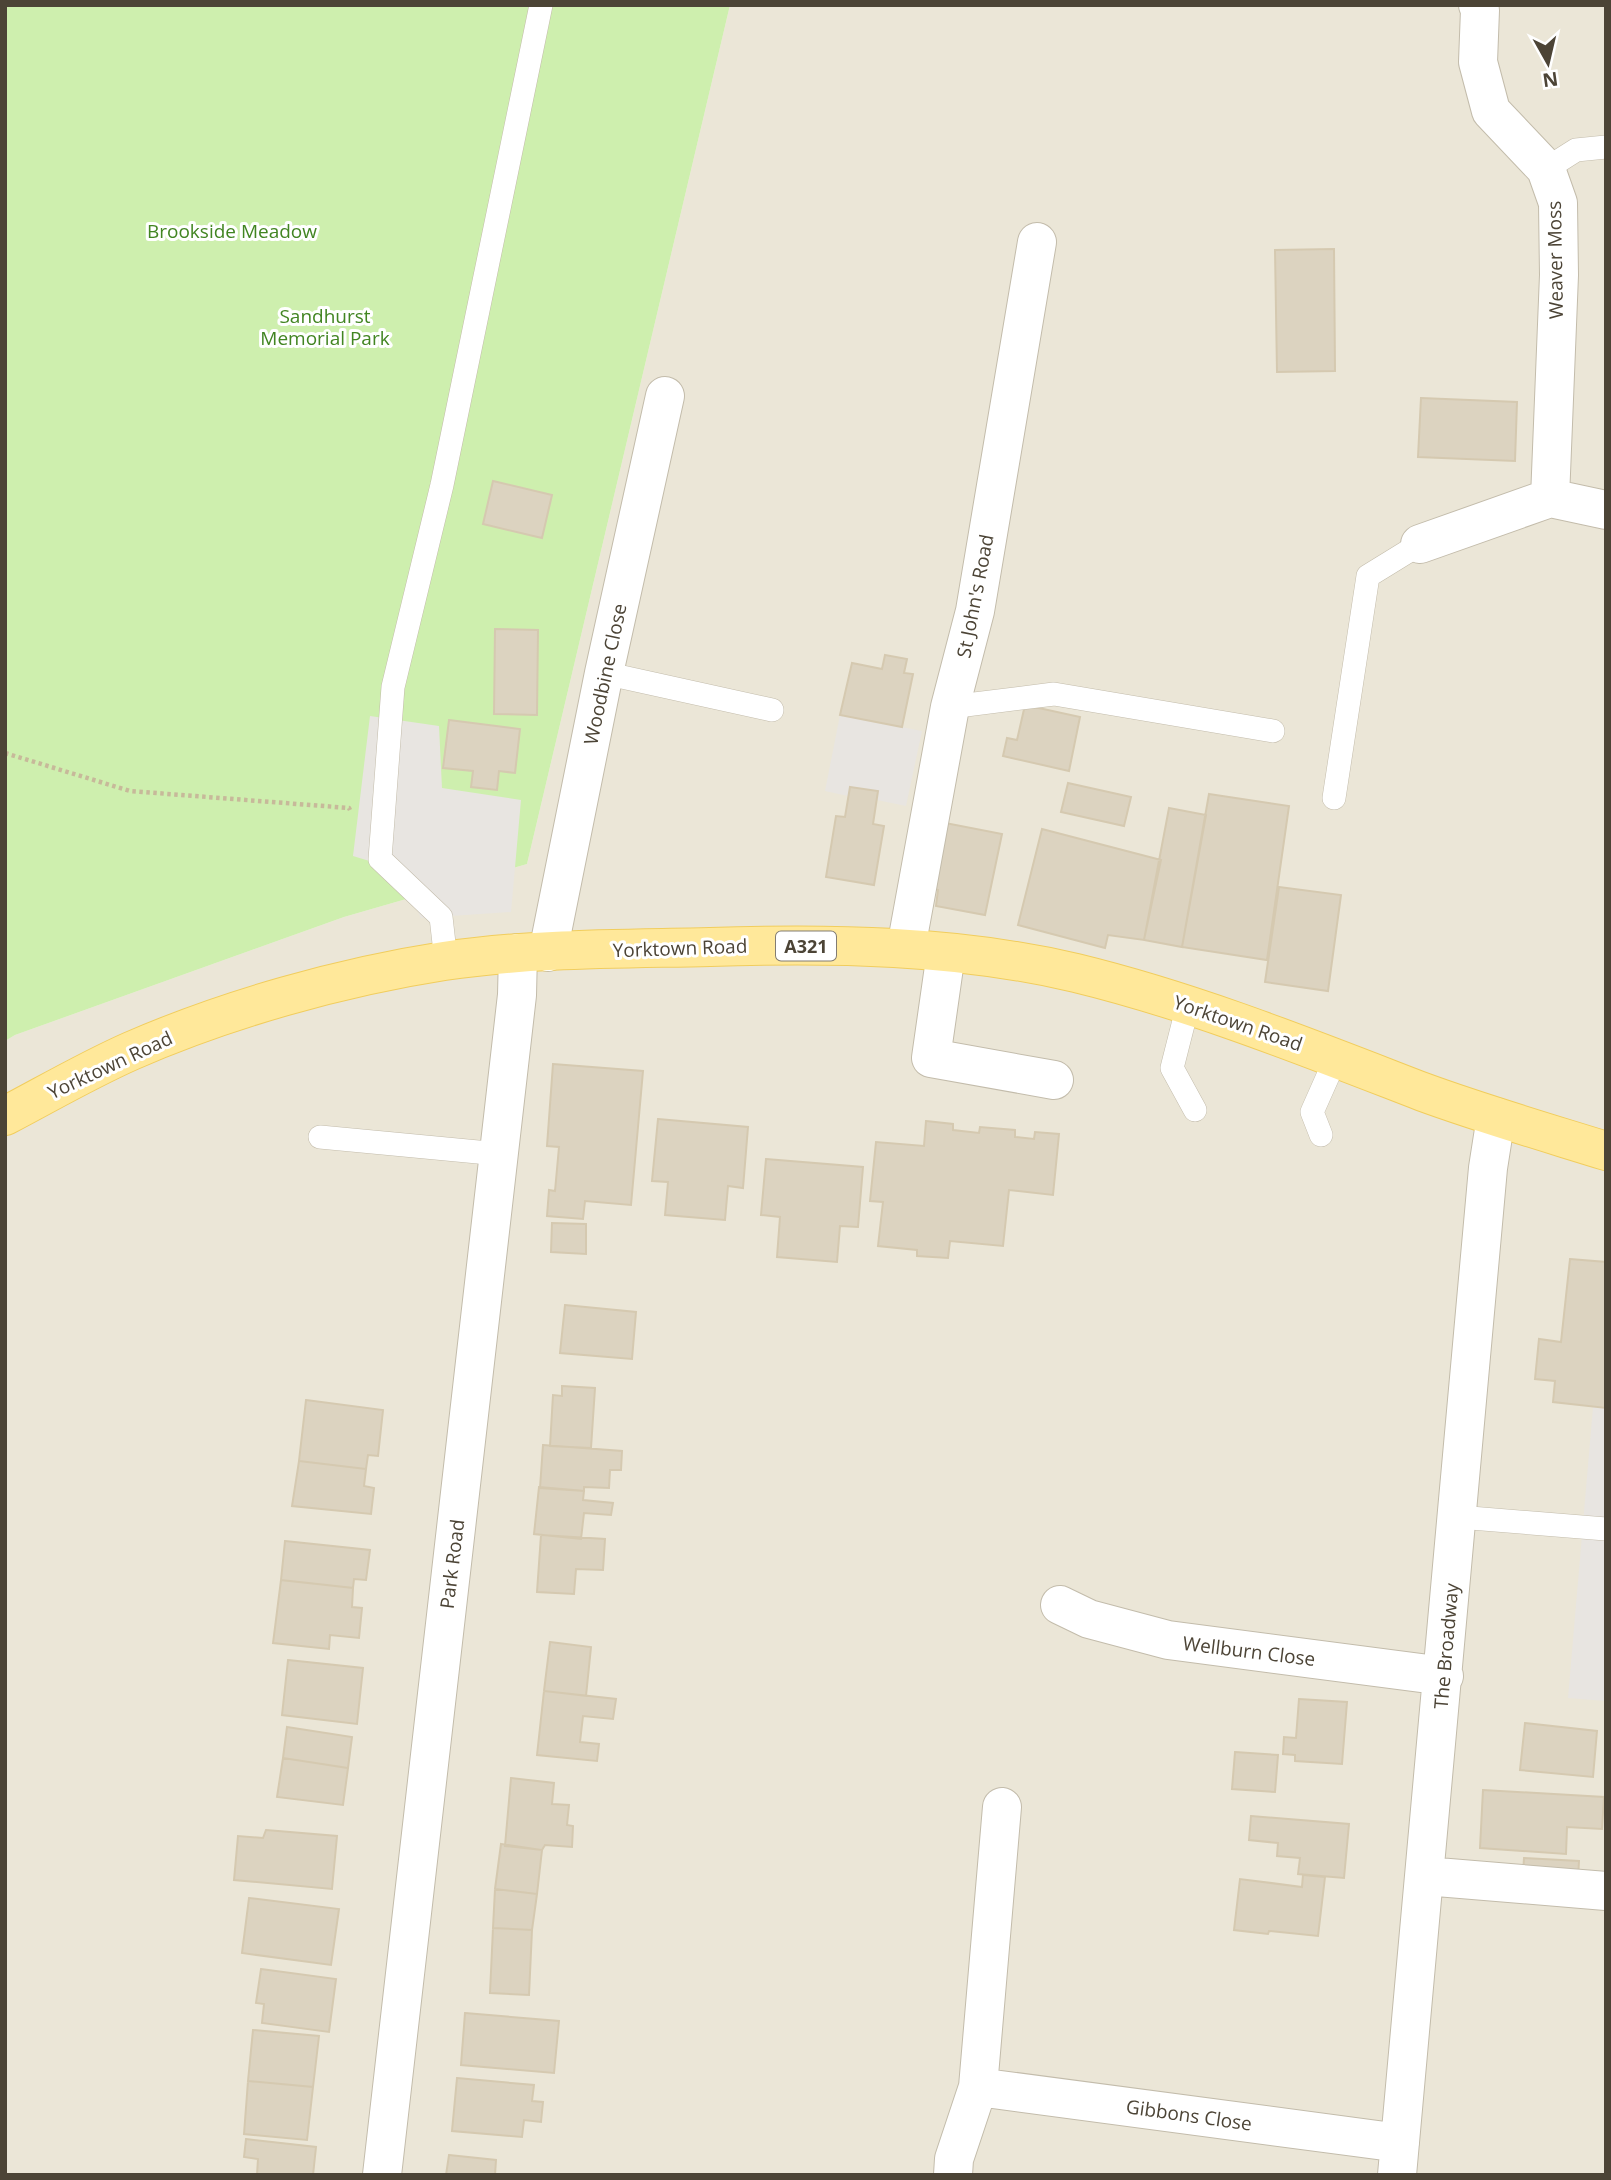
<svg xmlns="http://www.w3.org/2000/svg" width="1611" height="2180" font-family="'Open Sans',sans-serif">
  <rect width="100%" height="100%" fill="#f6f3ea"/>
  <path fill="#ebe6d7" d="M730,5H1606V2175H5V1041L15,1035L344,917L527,864Z"/>
  <path fill="#ceefae" d="M5,5H730L527,864L344,917L15,1035L5,1041Z"/>
  <path fill="#e8e5e1" d="M840,715L922,731L906,806L877,800L878,791L850,787L848,796L825,791Z
    M370,716L439,726L442,788L521,800L511,912L421,918L399,870L353,856Z
    M1593,1407L1606,1408V1701L1568,1698Z"/>
  <path fill="#dcd3c0" stroke="#d5c9b0" stroke-width="2" d="M1334,249L1335,371L1277,372L1275,250Z
    M1421,398L1517,402L1515,461L1418,457Z
    M493,481L552,495L542,538L483,524Z
    M495,629L538,630L537,715L494,714Z
    M885,655L907,659L904,673L913,674L902,727L840,715L852,663L882,669Z
    M1025,705L1080,717L1069,771L1003,756L1007,738L1017,740Z
    M449,720L520,729L515,773L499,771L497,790L471,787L473,771L443,768Z
    M1068,783L1131,797L1124,826L1061,812Z
    M850,787L878,791L873,824L884,826L874,885L826,877L836,816L845,817Z
    M1209,794L1289,806L1267,960L1182,947Z
    M1169,808L1206,815L1182,947L1144,940Z
    M935,821L1002,834L985,915L936,906L938,890L922,886Z
    M1042,829L1161,860L1144,940L1108,935L1105,948L1018,925Z
    M1279,887L1341,895L1328,991L1265,982Z
    M553,1064L643,1071L631,1205L585,1201L583,1219L547,1216L549,1190L555,1191L559,1147L547,1146Z
    M658,1119L748,1127L743,1188L728,1186L725,1220L665,1215L668,1182L652,1181Z
    M926,1121L953,1124V1130L979,1133L980,1127L1015,1130V1137L1034,1139L1035,1132L1059,1134L1053,1195L1009,1190L1003,1246L950,1241L948,1258L917,1256V1250L878,1246L883,1202L870,1201L876,1142L924,1146Z
    M766,1159L863,1167L858,1227L840,1226L837,1262L777,1257L780,1217L761,1215Z
    M552,1223L586,1224V1254L551,1252Z
    M1570,1259L1606,1262V1408L1553,1402L1555,1381L1535,1379L1539,1339L1561,1342Z
    M565,1305L636,1312L632,1359L560,1353Z
    M562,1386L595,1388L591,1448L550,1446L553,1395L562,1396Z
    M306,1400L383,1410L378,1456L368,1455L366,1469L299,1461Z
    M543,1445L622,1451L621,1470H610L609,1488L584,1487V1491L540,1488Z
    M299,1461L366,1469L364,1486L374,1488L371,1514L292,1506Z
    M539,1487L584,1491L583,1500L613,1503L611,1515L584,1513L581,1539L534,1534Z
    M541,1535L605,1539L603,1570L576,1569L574,1594L537,1592Z
    M285,1541L370,1550L366,1580L354,1579L353,1588L281,1580Z
    M281,1580L353,1588L352,1607L362,1608L359,1638L330,1635L329,1649L273,1643Z
    M550,1642L591,1647L586,1696L544,1691Z
    M288,1660L363,1668L357,1724L282,1715Z
    M544,1691L616,1699L613,1719L583,1716L580,1742L599,1744L597,1761L537,1755Z
    M1299,1699L1347,1702L1342,1764L1295,1761V1755L1283,1754L1284,1737L1296,1738Z
    M1525,1723L1597,1731L1593,1777L1520,1770Z
    M287,1727L352,1737L348,1768L283,1758Z
    M1235,1752L1278,1755L1275,1792L1232,1789Z
    M283,1758L348,1768L343,1805L277,1797Z
    M511,1778L554,1783L552,1804L569,1805L567,1825L573,1826L572,1847L545,1845L542,1850L505,1846Z
    M1483,1790L1604,1797L1602,1829L1567,1827L1566,1854L1480,1848Z
    M1251,1816L1349,1824L1344,1878L1298,1874L1300,1858L1277,1856L1278,1843L1249,1840Z
    M266,1830L337,1836L332,1889L234,1880L238,1836L263,1838Z
    M501,1844L542,1850L537,1894L495,1889Z
    M1524,1858L1579,1861L1578,1878L1523,1874Z
    M1303,1875L1325,1877L1318,1936L1269,1931L1268,1934L1234,1930L1240,1879L1302,1887Z
    M495,1889L537,1894L532,1930L493,1928Z
    M249,1898L339,1909L331,1965L242,1953Z
    M493,1928L532,1930L529,1995L490,1993Z
    M261,1969L336,1979L329,2032L262,2023L264,2004L256,2003Z
    M465,2013L559,2021L554,2073L461,2065Z
    M253,2030L319,2036L313,2087L248,2081Z
    M457,2078L534,2085L532,2101L543,2102L541,2122L524,2120L522,2137L452,2131Z
    M248,2081L313,2087L307,2140L244,2134Z
    M246,2139L316,2147L313,2175H257L258,2159L244,2157Z
    M449,2155L496,2160L495,2175H446Z"/>
  <g fill="none" stroke-linecap="round" stroke-linejoin="round">
    <g stroke="#c3bcab" stroke-width="24">
      <path id="lane" d="M1546,169L1576,150L1606,147
        M604,673L772,710
        M950,707L1054,694L1273,731
        M1334,798L1368,576L1420,544
        M446,961L441,917L380,859L393,687L442,485L541,5
        M1188,1005L1172,1068L1195,1110
        M1321,1135L1312,1112L1336,1058
        M320,1137L499,1154
        M1458,1517L1606,1529"/>
    </g>
    <g stroke="#c3bcab" stroke-width="40">
      <path id="street" d="M1478,5L1480,10L1478,62L1491,111L1546,169L1558,203L1559,275L1550,498
        M1420,544L1550,498L1606,510
        M906,948L950,707L975,611L1037,242
        M548,952L604,673L665,396
        M946,953L931,1058L1054,1080
        M1060,1605L1089,1619L1168,1640L1444,1676
        M1425,1876L1606,1891
        M978,2087L1400,2143
        M382,2175L517,995L518,953
        M953,2175L954,2159L978,2087L1002,1807
        M1397,2175L1488,1168L1496,1117"/>
    </g>
    <g stroke="#f1cd5d" stroke-width="40">
      <path id="primary" d="M5,1116C47,1094 88,1070 131,1051C227,1009 341,977 444,961C532,948 622,949 710,947C832,943 957,945 1076,973C1195,1002 1309,1048 1423,1092C1483,1114 1545,1132 1606,1151"/>
    </g>
    <path stroke="#c7b99a" stroke-width="4.5" stroke-dasharray="3.5 3.5" stroke-linecap="butt" d="M5,753L130,791L349,808L350,810"/>
    <use href="#lane" stroke="#fff" stroke-width="23"/>
    <use href="#street" stroke="#fff" stroke-width="38"/>
    <use href="#primary" stroke="#ffe89a" stroke-width="38"/>
  </g>
  <g text-anchor="middle" dominant-baseline="central" stroke-width="6" stroke-linejoin="round" paint-order="stroke">
    <rect fill="#fff" stroke="#827c72" stroke-width="2" x="776" y="931.5" width="60" height="29" rx="5"/>
    <g font-size="18" font-weight="bold" fill="#4c4436">
      <text x="806" y="946">A321</text>
    </g>
    <g font-size="19" fill="#428522" stroke="#fff">
      <text x="232" y="231">Brookside Meadow</text>
      <text x="325" y="316">Sandhurst<tspan x="325" dy="22">Memorial Park</tspan></text>
    </g>
    <g font-size="19" fill="#4c4436" stroke="#fff">
      <text transform="translate(1555 260) rotate(-91)">Weaver Moss</text>
      <text transform="translate(975 596) rotate(-79)">St John's Road</text>
      <text transform="translate(605 674) rotate(-78)">Woodbine Close</text>
      <text transform="translate(680 948) rotate(-2)">Yorktown Road</text>
      <text transform="translate(1238 1023) rotate(19)">Yorktown Road</text>
      <text transform="translate(110 1065) rotate(-25)">Yorktown Road</text>
      <text transform="translate(452 1564) rotate(-83)">Park Road</text>
      <text transform="translate(1446 1646) rotate(-85)">The Broadway</text>
      <text transform="translate(1249 1651) rotate(7)">Wellburn Close</text>
      <text transform="translate(1189 2115) rotate(8)">Gibbons Close</text>
    </g>
  </g>
  <rect width="1611" height="2180" fill="none" stroke="#4c4436" stroke-width="14"/>
  <g transform="translate(1548 63) rotate(172)" stroke="#ffffff" stroke-width="5" paint-order="stroke">
  <path d="M0-5L12 26L0 18L-12 26Z" fill="#4c4436"/>
  <text y="-10" font-size="19" font-weight="bold" text-anchor="middle" fill="#4c4436">N</text>
  </g>
</svg>
